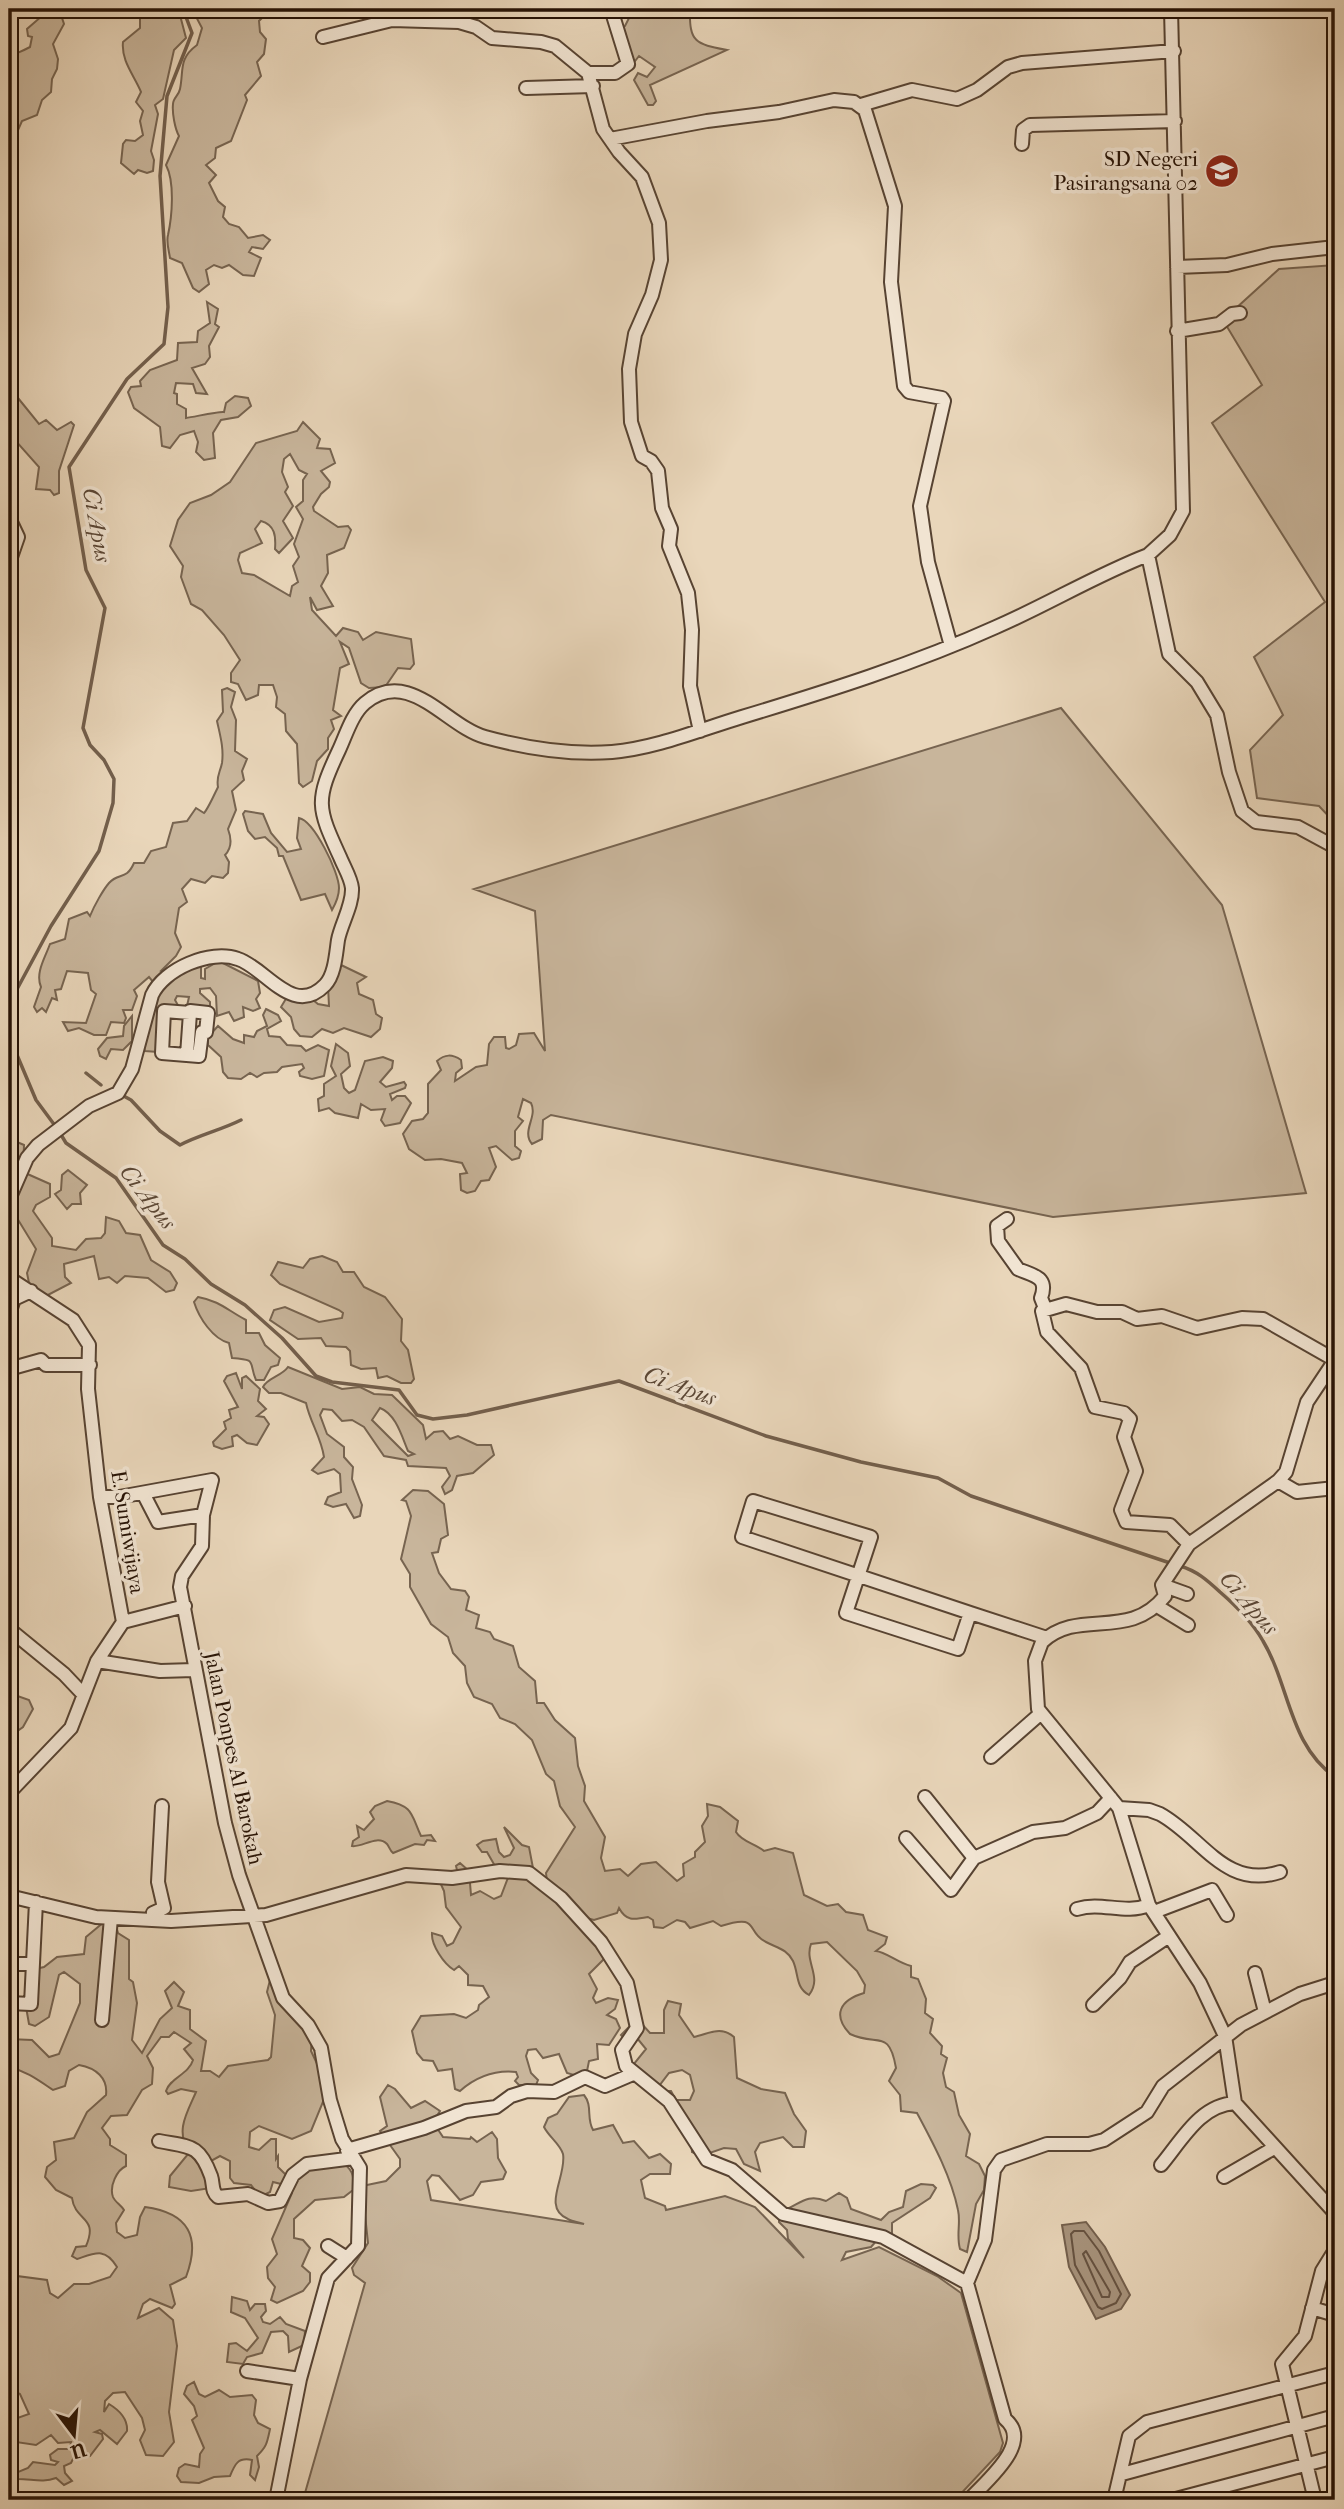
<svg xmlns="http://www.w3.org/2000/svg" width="1344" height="2509" font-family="'IM FELL French Canon',serif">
  <rect width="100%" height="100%" fill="#e9d6ba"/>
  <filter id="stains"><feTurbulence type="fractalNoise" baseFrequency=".00286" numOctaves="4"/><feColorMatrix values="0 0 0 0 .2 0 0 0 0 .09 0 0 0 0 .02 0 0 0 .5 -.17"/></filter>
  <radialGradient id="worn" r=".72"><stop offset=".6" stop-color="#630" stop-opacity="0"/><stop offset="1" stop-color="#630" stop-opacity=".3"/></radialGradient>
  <path fill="#c8b59b" stroke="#776450" stroke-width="2" fill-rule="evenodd" d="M45,9H59L64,24L53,44L58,59L57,69L52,79L51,92L42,100L37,115L22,121L10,148L9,115L15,109L9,105V98L17,93L16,79L9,81C9,49 8,59 30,47L32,37L28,36L27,29L42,16Z
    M140,9H146L150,16H155L161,9H173L181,19L186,38L174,50L163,99L155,105L158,114L151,151L154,160L153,171L147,173L138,170L134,174L121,163L123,144L126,140L135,141L143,135L140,121L143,111L136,102L141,92C134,75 121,61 123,42L140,28Z
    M192,9H261L267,13L259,21L260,32L266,39L264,54L257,62L261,76L245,95L247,100L231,141L216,148L215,158L206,165L216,175L209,183L218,201L225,207L223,217L229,224L239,227L248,238L263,235L270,240L263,249L252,247L249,252L261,258L254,276L243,275L229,265L222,268L214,265L206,270L209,284L199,292L193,288L182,263L170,258C169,251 166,242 168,235C172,217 175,182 166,165L179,136C175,129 172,113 173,104C173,98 179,95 180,89C184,70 178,59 197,45L202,28Z
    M641,9H690C689,43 696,44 727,50L650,85L656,101L653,105H648L634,80L638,73L647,77L655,67L639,56L632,65L618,50L611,31L625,26L630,16L642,13Z
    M1335,265V823L1319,806L1257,798L1250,750L1283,715L1254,657L1325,602L1212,423L1262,385L1223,320L1279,269Z
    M207,302L218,309L215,324L219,327L209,346L210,357L205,364L192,368L207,394L196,393L193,384L176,383L174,393L177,394V404L186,409V418C194,417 219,411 224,412L226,403L235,396L248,398L251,406L238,417L221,420L213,433L215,458L204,460L196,452L198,442L194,431L180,435L170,448L162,446L160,427L134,408L128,392L131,387L141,386L140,381L150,370L177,360L178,343L197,342L198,331L210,323Z
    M9,371L17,382L18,398L39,424L46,420L57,430L71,422L74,425L59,471V493L54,495L50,490L36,489L39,467L15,440L9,444Z
    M303,422L320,439L317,448L330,449L335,463L321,471L330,482L329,487L321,494L313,507L314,511L338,527L348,526L351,530L344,548L327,555L328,573L321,586L333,606L317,610L310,597L312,610L336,636L343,628L358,632L363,640L376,632L411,639L414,664L410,669L398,668L385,687L369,688L361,683L349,648L340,642L349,664L340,668L333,710L341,716L331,720L334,729L328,738V749L317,761L312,781L303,787L299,783L297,744L286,731L285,714L276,707L277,697L273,685H259L258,695L246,700L238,684L231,682V673L240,660L224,635L202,610L191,604L181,577L183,566L170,546L178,520L190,503L211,495L230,482L256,443L297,431ZM290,454L299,470L307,474L303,480V501L296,507L303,519L294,544L299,557L293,566L298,582L292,586L290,596L254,575L242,573L238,560L240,553L262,543L255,529L261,521C275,525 276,536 275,549L279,553L293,538L283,521L293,506L285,492L288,487L282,472L284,459Z
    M227,688L235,692L231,707L236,720L235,751L247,759L242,771L244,780L232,791L236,810L228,829C231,837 233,847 225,855L229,862L228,873L223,878L212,876L205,883L191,879L182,889L187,902L179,908L175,933L181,947L176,956L161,971L166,973L201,964V978L205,979V969L219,961L258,981L260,993L256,999L260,1008L253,1011L243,1007L244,1017L234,1021L229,1012L217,1016L216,996L210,988L200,989V993L210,1002V1010L187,1006L189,997L177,996L175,1000L180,1009L171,1012L158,1052L145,1051L143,1046L154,983L149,977L134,990L137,996L132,1010H123L126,1018L124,1023L111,1022L106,1035H94L79,1028L68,1031L63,1022L86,1023L96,994L91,990L88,973L67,971L61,989L55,990L57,1000L52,998L46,1012L42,1008L37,1012L34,1007L41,987C35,973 45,958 50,944L65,939L69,919L87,912L90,916C94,906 103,890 109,883C119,872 126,881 134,863H144L151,851L166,847L173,823L187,821L196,808L204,813C208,809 215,793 218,787C216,776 220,773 222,763C224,748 220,735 217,721L223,712L222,690Z
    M1061,708L1222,905L1306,1193L1053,1217L551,1115L543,1120L542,1139L532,1144C521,1131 538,1117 531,1103L523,1099L518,1117L523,1121L515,1131V1146L521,1151L519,1158L512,1160L496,1146L489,1148L496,1167L489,1180L481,1181L475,1191L467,1193L461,1190L460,1174L467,1173L462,1163L441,1159L425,1160L409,1149L403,1134L412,1121L423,1119L428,1113V1084L441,1070L437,1061C445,1054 452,1054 461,1060L462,1068L456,1073L455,1081L476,1067L487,1065L489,1044L494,1037H505L506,1048L509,1049L516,1045L519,1034L534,1033L545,1051L535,911L474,889Z
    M245,811L263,814L271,833L287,852L301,849L297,838L299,818C314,821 339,872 339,888C339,896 336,903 332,910L325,894L301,900L283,856H279L277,848L265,837L255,839L248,831L243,814Z
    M339,964L366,977L357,983L359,994L373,1000L376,1014L382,1018L380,1029L371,1037L344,1028L333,1033L322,1029L312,1037L300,1036L294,1029L291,1017L281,1007L287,997L313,1000L318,1004L329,1006L328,986Z
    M266,1009L278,1015L281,1021L267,1029L269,1036L280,1037L287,1045L301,1046L306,1051L318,1045L329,1050L324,1076L312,1079L300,1076L299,1072L304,1068L302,1064L282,1067L277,1072L264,1073L257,1077L250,1073L241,1079L228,1078L223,1072L221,1057L208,1045V1037L218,1026L233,1039L244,1043V1035L254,1037L257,1031L267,1026L263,1015Z
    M132,1016V1041L123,1050L111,1049L106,1059L100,1056L98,1049L107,1038L123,1036L124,1026Z
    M336,1044L348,1053L350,1066L341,1074L344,1088L349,1093L355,1090L365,1061L383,1057L393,1061L392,1068L380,1082L386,1087L404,1082L406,1085L405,1088L390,1094L392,1100L397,1096H405L411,1103L400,1123L385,1126L381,1120L385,1109L371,1110L361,1104L358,1118L335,1113L329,1108L319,1111L318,1099L324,1096V1084L336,1076L331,1066Z
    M17,1142L24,1145L23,1172L50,1184V1197L36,1205L33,1211L52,1238V1246L76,1250L86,1239L101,1238L105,1233L106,1217L119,1221L126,1233L140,1235L151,1260L170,1272L177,1283L174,1290L166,1292L148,1278L125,1276L117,1283L109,1277L99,1279L94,1256L64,1264L65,1277L71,1283L44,1297L30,1288L27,1273L36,1249L17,1218L9,1215V1143Z
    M68,1170L87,1185L80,1193L81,1204H72L67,1209L55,1194L61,1190L62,1175Z
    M322,1256L337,1262L343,1272H354L364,1287L385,1297L402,1319L401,1341L408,1350L414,1379L411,1383H401L387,1376L378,1378L376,1368L361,1369L351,1365L350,1351L346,1347L326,1346L321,1338L298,1339L270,1320L274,1310L285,1307L319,1322L342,1318L343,1313L339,1310L280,1284L271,1275L278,1262L303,1268L310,1259Z
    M198,1297C220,1301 227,1310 246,1320V1333H259L265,1345L280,1358L278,1365L271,1367L264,1380H256C248,1361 258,1360 232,1358L229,1343C213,1339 199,1318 194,1302Z
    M288,1367L342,1389L360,1387L374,1394L392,1395L423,1425L426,1439L434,1432L443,1431L450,1439L458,1436L477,1445H491L494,1455L473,1473L457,1476L452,1490L445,1494L442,1487L450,1476L446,1468L408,1466L406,1460L384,1456L364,1427L352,1420L342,1421L332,1410L323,1409L320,1415L327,1434L344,1447V1457L353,1467L352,1479L362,1505L360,1516L354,1518L346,1504L333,1507L325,1504L328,1497L341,1492L340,1474L334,1469L318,1474L312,1470L324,1457C321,1437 310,1422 306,1403L281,1393H269L263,1387C267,1378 282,1376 288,1367ZM380,1408C396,1414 402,1437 408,1451L414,1454L408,1456L372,1420Z
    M236,1373L242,1389V1378L246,1376L260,1389L258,1401L266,1409L257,1416L264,1417L269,1424L257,1445L247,1443L237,1435L232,1437L233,1446L222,1449L214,1446L213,1442L226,1429L224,1422L231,1418L229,1410L238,1407L224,1381L227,1376Z
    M413,1490L428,1491L444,1504L448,1535L441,1539L438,1552L432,1553L439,1573L451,1589L465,1591L469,1597L466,1610L479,1615L476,1628L490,1632L494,1639L513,1646L519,1667L535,1681L537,1703H544L555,1720L575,1738L578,1766L585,1786L584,1801L605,1837L601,1858L605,1871L620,1869L628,1876L641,1864L656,1862L677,1881L684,1876L683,1864L695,1857V1852L705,1842L702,1826L708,1816L707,1804L720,1807L738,1821L736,1832C742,1842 756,1844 764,1851L775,1848L793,1853L804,1895L827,1906L838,1904L846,1912L863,1915L868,1930L887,1937L885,1944L876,1951C886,1952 898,1963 911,1966V1977L918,1979L926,1999L925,2013L933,2019L930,2033L942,2046L941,2054L947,2058L943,2073L946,2087L954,2092L959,2115L970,2134L966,2156L979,2164L985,2176L984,2190L976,2204L967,2252L960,2249C956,2235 961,2223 958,2210C951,2176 933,2143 917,2113L901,2111L900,2095L889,2081L896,2068C889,2028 878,2047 850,2034C832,2015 840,2000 864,1993L865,1985L857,1971L827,1942L811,1944C804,1962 823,1977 809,1995C795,1987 799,1974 793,1961C787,1949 777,1948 766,1942C745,1932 761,1913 721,1926L713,1921L690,1928L685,1922L677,1920L663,1928L654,1927L653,1920L648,1917C633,1920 626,1921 619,1908L617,1913L594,1920L587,1918L605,1958L589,1974L597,1989L593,1998L596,2003L608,1998L618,2000L615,2009L607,2015L616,2019L620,2028L609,2045L597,2044L598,2059L589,2061L587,2071L590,2075L581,2077L567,2073L559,2054L543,2058L536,2049L528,2050L526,2056L531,2073L538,2080L536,2085H519L515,2081L518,2077L516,2072C496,2070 476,2077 460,2091L455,2089L452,2069L438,2071L433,2061L423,2060L417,2053L412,2031L421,2016L454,2014L466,2018L478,2010L479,2005L489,1997L483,1986L468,1985V1975L459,1966L454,1970C444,1964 431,1945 432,1933L442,1936L447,1946L453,1943L461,1927L446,1907L444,1891L439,1880L458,1874L456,1866L460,1863L469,1871L471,1895L480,1891L494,1899L501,1896L509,1875L495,1866L487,1852H482L477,1845L483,1841L496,1839L499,1852L504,1857L510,1855L514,1848L504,1827L522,1845L529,1847L533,1868L530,1873L547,1881L546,1873L575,1827L560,1806L554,1781L546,1774L532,1740L515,1724L500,1718L492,1704L474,1697L467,1683L465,1666L453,1653L448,1637L431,1624L410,1587V1574L401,1559L411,1516L406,1501L402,1500Z
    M9,1693L29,1700L33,1709L23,1727L9,1737Z
    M387,1801C414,1806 411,1815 421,1836L431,1835L435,1841L427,1840L424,1845L415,1844L393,1853C390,1851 389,1846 387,1844C377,1834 362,1848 352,1846L353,1841L359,1837L357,1826L364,1830L374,1819L370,1812L375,1806Z
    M104,1922H115L118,1933L129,1940V1979L133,1982L137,2003L132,2040L142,2053L160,2019L172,2008L165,1991L174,1982L184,1992L178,2006L190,2010V2029L206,2041L201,2071H210L219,2077L228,2066L268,2060L271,2057L275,2015L267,1992L270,1980L274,1979L312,2034L311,2051L321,2072L325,2097L311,2131L292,2139L259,2126L250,2132L249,2147L259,2150L271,2139H276V2159L278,2156V2167L285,2174L344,2164C354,2171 354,2179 353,2190L344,2197L315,2200L294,2219V2238L303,2240L310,2248L302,2266L310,2273V2282L303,2291L277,2303L271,2300L275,2287L268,2278L267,2267L277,2254L272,2239L292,2193L285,2185L273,2182L270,2192L260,2197L251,2185L234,2183L230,2178V2161L220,2156L209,2162L211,2188L191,2191L169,2187L170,2176L189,2153C175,2130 187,2113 196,2092L181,2089L168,2094L166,2091C170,2078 189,2074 193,2060L184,2049L191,2043L174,2032L169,2037H161L147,2056L153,2068L152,2084L142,2090L127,2115L111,2116L102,2128L110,2139V2145L126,2155V2166C117,2170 109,2186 113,2197C115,2202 121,2205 124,2210L116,2223L117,2232L125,2238L137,2235L140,2217L145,2207C189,2213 201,2237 186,2277L170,2285L175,2304L172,2308L150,2299L143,2304L138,2318L159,2308L173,2320L177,2346L169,2412L174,2442L163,2456L146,2455L140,2440L145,2430L142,2418L125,2392L113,2393L105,2401L104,2412L109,2404C119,2410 128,2418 127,2431L117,2444L100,2430L95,2432L102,2434L103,2439L90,2456L74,2457L71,2463L64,2466L65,2473L72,2481L64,2485L56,2478C43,2483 32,2479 18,2479L13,2474L28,2468L33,2462L55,2465L58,2462L51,2460L50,2455L58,2449H70L71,2442L58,2443L51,2435L36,2445L9,2441V2421L29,2414L20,2394L9,2389V2353L15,2348L9,2331V2275L47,2280L50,2293L58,2298L74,2284H89L110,2277L117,2267C105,2247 95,2253 77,2259L72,2256L76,2247L86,2246C99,2216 75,2222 72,2198L56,2190L45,2177L47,2167L56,2160L54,2142L74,2138L87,2112L106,2095C108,2078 96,2068 79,2065L69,2071L65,2086L53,2090C38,2080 26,2071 9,2067V2039L32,2040L49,2057L59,2054L80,2003V1984L64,1972L59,1975L49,2017L35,2026L29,2024L26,2007L35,1969L44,1967L57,1957L84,1954L86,1937Z
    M668,2001L681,2004L679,2015L694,2037C709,2034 720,2025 734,2037L737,2078L761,2089L785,2093L794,2114L806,2131L804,2147H793L783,2137L760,2143L755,2152L760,2171L744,2164L736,2149L724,2148L701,2156L692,2152L691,2140L659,2097L666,2091H671L676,2100H690L694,2091L690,2075L682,2070L669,2073L659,2086L633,2065L646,2049L637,2038L627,2041L621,2035L632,2024L641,2023L650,2033H664V2010Z
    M388,2085L395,2089L411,2108L425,2101L440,2111L433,2122L443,2137L470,2139L471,2137L477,2142L492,2132L497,2139L498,2158L506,2172L503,2179L481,2182L473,2195L460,2200L439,2176L432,2175L427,2181L431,2200L584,2224C579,2222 573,2222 568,2219C541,2208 567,2176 563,2154C560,2144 549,2137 544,2127L548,2118L557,2114L569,2097L584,2095C593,2106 586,2118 593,2130L613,2125L623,2143L634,2141L649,2158L660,2154L671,2164L670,2174H650L641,2180L645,2198L665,2206L666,2210L725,2196L755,2207L804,2258L788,2239L787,2230L779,2222V2212C798,2207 805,2192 826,2201L839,2193L847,2198L851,2209L881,2220L889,2212L903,2207L906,2191L921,2184L933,2185L936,2188L930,2198L892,2223V2234L889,2238L878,2239L871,2247L846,2252L842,2260L879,2247L937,2276L961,2293L1003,2443L1000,2452L955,2500H303L365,2283L354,2275L352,2268L368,2243L362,2186L386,2181L400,2167V2159L380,2131L387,2126L380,2097Z
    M232,2297L247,2301L250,2310L255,2304H265L266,2311L261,2317L263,2322L270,2324L280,2317L286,2324L305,2331L304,2345L289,2352L288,2336L283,2331L271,2332L262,2353L247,2357L243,2364L227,2362L229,2344L236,2343L247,2351L258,2338L245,2318L231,2312Z
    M194,2382L199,2394L205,2397L219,2390L230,2397L252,2395L256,2400L254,2415L258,2423L270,2429C267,2443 267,2446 257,2456L259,2467L255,2480L250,2475L252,2460C238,2457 235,2464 230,2476L214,2477L199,2483L181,2482L177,2476L179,2468L185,2464L199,2467L200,2454L204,2448L192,2420L197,2416L194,2406L184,2394L187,2386Z"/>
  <path fill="#a7937c" stroke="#735f4c" stroke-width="2" d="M1086,2222L1105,2247L1130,2295L1121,2309L1096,2319L1069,2267L1062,2225Z"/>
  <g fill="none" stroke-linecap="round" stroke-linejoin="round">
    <path stroke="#665240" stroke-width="2" d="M1074,2231H1084L1099,2251L1121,2294L1116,2303L1102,2309L1098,2307L1075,2265L1071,2234Z
      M1086,2251L1110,2292L1109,2297H1102L1083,2254Z"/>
    <path stroke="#735f4c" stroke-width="3.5" d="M9,1004L51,926L99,851L113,803L114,779L104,760L90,745L83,728L105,608L86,570L69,467L127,379L164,344L168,307L160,176L167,96L192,33L183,9
      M9,1036L36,1100L56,1127
      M86,1073L101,1085
      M120,1094L131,1100L160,1131L180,1145C199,1135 221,1130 241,1120
      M60,1133L66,1143L116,1178L163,1245L185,1259L211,1284L245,1305L282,1338L316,1376L332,1382L399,1390L417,1415L433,1419L467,1415L619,1381L766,1436L861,1462L938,1478L971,1496L1173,1564
      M1180,1566C1197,1571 1207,1580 1220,1592C1235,1605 1253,1623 1263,1641C1290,1686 1289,1745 1335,1777"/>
    <g stroke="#574332" stroke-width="16">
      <path id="minor" d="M323,37L392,20L459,22L476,27L492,38L541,42L555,46L588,73L603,129L619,152L642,177L659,223L661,260L652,295L635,334L629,369L631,422L642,456L651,461L658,471L662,508L671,529L669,546L688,593L692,630L690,686L700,731
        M588,73H615L628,64L611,9
        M526,88L593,86
        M861,105L912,90L957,99L977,90L1008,67L1022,63L1174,51
        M610,139L707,121L779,112L834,100L854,102L865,110L895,206L891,282L904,386L909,392L942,398L944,401L920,506L928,562L951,646
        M1022,144L1023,130L1030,125L1175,121
        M1177,267L1227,265L1272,254L1335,247
        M1177,331L1219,324L1232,314L1240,313
        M9,518L18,537L9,563
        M1148,555L1169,654L1197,682L1217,715L1229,772L1242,811L1256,822L1298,827L1335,847
        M187,1055L190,1013V1011L208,1013L206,1032H202L199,1056L162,1053L164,1011L190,1013
        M10,1197L27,1158L38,1145L89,1106L118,1093L132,1069L152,995C164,969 210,949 238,959C266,968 293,1018 325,985C335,975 336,953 338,940C341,924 353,905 352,888C351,878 344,867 340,857C317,807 315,801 339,750C346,735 352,714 365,703C409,666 447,727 485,737C525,748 571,755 612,752C657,748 699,730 742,717C828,691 914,664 996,627C1047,605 1096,575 1148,555L1170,535L1183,511L1171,9
        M1007,1219L997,1226L998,1241L1018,1269C1033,1276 1049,1276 1041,1298L1045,1308
        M9,1278L73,1320L89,1345L88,1389L100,1497L123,1622L97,1661L71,1728L9,1793
        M9,1314L14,1299L31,1291
        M9,1369L41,1360L46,1365H90
        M1278,1481L1297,1492L1335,1488
        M143,1493L158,1522L203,1515
        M100,1497H119L212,1480L203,1515L202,1546L182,1576L180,1587L225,1823L239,1875L283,1998L308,2025L321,2048L330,2100L342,2139L360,2168L358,2246L328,2278L300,2379L276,2500
        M1189,1544L1170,1525L1126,1522L1121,1510L1136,1471L1124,1437L1130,1419L1124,1413L1095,1407L1081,1368L1047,1332L1042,1311L1066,1304L1097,1312H1122L1137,1319L1162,1316L1197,1328L1242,1318L1263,1319L1335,1360
        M1162,1585L1165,1596C1128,1642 1080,1607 1042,1642L1035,1661L1038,1709L1119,1808L1149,1905L1200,1983L1225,2036L1235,2103L1335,2213
        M1162,1585L1189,1544L1278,1481L1286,1472L1307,1402L1335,1360
        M1162,1585L1187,1594
        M1157,1606L1188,1625
        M970,1613L958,1649L846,1613L871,1537L753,1501L742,1537C843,1571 945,1605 1047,1638
        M123,1622L185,1606
        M9,1629L64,1674L82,1693
        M97,1661L160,1671L194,1670
        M991,1757L1040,1714
        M925,1797L974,1858
        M1119,1808L1149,1810L1160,1814C1202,1837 1225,1890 1280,1872
        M906,1838L951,1890L974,1858L1033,1832L1065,1828L1097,1813L1111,1798
        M9,1896L96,1917L171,1921L266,1915L406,1875L452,1878L500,1871L529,1873L561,1898L601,1942L627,1983L637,2028L622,2050L626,2066L669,2101L707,2160L732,2170L783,2214L883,2237L967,2283L1005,2419C1034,2443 986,2481 969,2500
        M1077,1909C1102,1901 1124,1915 1149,1905
        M1154,1912L1212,1890L1227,1915
        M155,1920L153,1913L164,1908L158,1882L162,1806
        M9,1964H33
        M1255,1973L1265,2012
        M9,2003L31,2004L36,1902
        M1093,2005L1120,1978L1130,1962L1169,1936
        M102,2020L111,1918
        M159,2141C189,2147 199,2143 211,2176C214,2185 211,2191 218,2197L248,2194L268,2203L280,2201L293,2175L307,2164L354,2158
        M347,2150L424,2128L466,2111L496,2107L511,2096L527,2091L554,2092L585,2077L605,2086L633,2074
        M1161,2165C1182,2140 1200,2105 1235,2103
        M1224,2177L1274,2148
        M328,2246L347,2258
        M967,2283L985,2240L994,2170L1001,2160L1047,2144H1089L1104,2140L1147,2112L1163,2086L1241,2025L1300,1994L1335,1983
        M1312,2308L1335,2315
        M247,2371L300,2379
        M1122,2474L1335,2416
        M1114,2500L1129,2436L1147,2422L1335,2373
        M1172,2500L1335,2457
        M1315,2500L1282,2364L1305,2336L1322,2271L1335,2250
        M1328,2500L1335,2498"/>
    </g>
    <use href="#minor" stroke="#f1e4d2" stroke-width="12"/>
  </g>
  <defs>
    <g id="school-disc" transform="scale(1.75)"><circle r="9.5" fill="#8f2418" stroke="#f1e4d2"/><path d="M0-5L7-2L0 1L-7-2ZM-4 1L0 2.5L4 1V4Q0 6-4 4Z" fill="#fff"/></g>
  </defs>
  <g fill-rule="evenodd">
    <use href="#school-disc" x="1222" y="171"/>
  </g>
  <g text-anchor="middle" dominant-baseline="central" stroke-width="7" stroke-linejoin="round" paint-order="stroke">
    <g font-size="21" fill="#261205" stroke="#f1e4d2" text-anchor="end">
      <text x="1198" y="159">SD Negeri<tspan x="1198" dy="24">Pasirangsana 02</tspan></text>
    </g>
    <g font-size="21" fill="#261205" stroke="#f1e4d2">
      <text transform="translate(128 1532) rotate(81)">E. Sumiwijaya</text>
      <text transform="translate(234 1758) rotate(78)">Jalan Ponpes Al Barokah</text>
    </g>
    <g font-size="23" font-style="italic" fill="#5a4635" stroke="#f1e4d2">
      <text transform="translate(97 525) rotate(80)">Ci Apus</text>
      <text transform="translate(148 1197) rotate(52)">Ci Apus</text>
      <text transform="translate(680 1386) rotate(20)">Ci Apus</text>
      <text transform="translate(1249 1603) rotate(49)">Ci Apus</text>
    </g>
  </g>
  <rect width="1344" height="2509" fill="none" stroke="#e9d6ba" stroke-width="35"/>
  <rect x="10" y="10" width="1323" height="2488" fill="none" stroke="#261205" stroke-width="3.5"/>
  <rect x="18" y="18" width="1309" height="2474" fill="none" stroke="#261205" stroke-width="2"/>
  <g transform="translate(74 2435) rotate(164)" stroke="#f1e4d2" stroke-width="5" paint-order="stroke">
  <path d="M0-5L12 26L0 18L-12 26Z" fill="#261205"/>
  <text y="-10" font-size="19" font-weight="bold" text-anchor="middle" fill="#261205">U</text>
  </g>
  <rect width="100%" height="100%" filter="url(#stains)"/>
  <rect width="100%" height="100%" fill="url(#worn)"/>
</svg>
